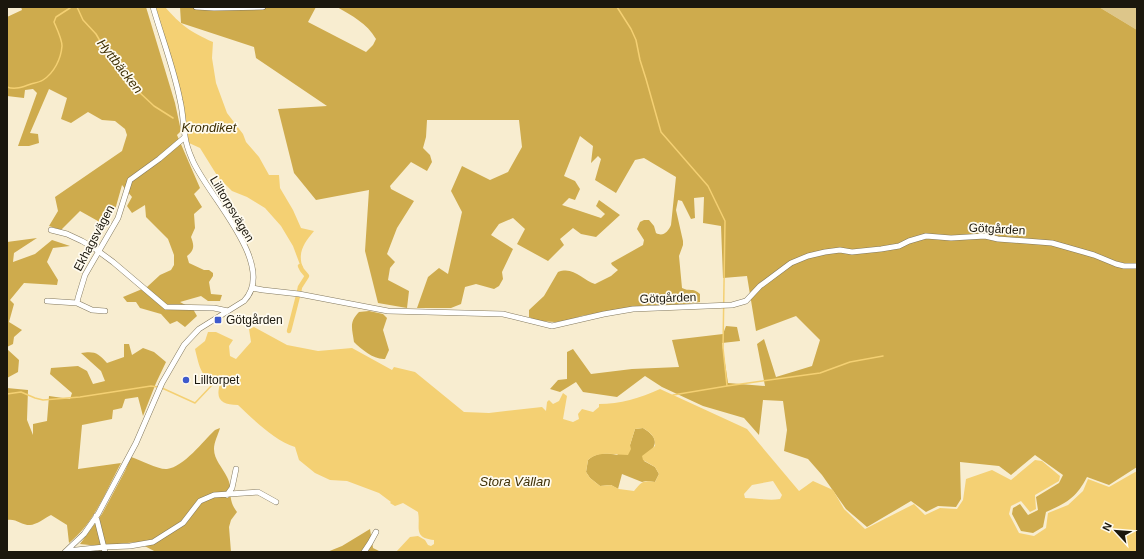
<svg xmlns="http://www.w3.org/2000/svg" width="1144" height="559" font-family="Arial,sans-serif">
  <rect width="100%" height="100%" fill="#f8edd0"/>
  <path fill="#ddc68a" d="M1099,7H1137V30Z"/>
  <path fill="#ceab4d" d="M21,7H146L175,103L181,131L177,135L200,188L194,194L202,207L194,214L195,228L191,237C194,245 195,250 187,256L189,263L204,270H209L213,273V276L209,282L211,294L222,295L220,301H208L201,296L180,302L193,309L197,316L185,327L177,321L170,324L161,314L140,308L136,302H127L123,297L147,287L160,275L171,270L174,265V255L168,239L146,217L145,205L132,213L127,206L132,197L122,185L115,210L105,225L80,211L61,230L49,226L58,211L55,197L122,151L127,135L125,129L115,121L102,120L88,112L71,123L61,119L67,98L49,89L30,133L38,134L39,143L29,146H18L37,93L33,89L25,90L24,98L7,96V17L22,10Z
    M180,7H316L308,22L366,52L373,45L376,39C367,23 352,16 337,7H1099L1137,30V467L1109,485L1087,477C1076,498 1068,502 1046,512L1043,527L1033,533L1021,531L1012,514L1013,508L1020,504L1028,515L1038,510L1036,497L1059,483L1063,475L1035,455L1011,475L999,466L960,462L961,499L956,507L938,506L926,512L911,501L867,527L846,509L822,475L808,459L784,451L787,430L783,401L763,400L759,435L744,418L703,406L662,387L645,376L617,397L583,392L576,382L560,392L550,389L558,380L567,379V352L573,349L591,374L632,369L679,367L672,340L723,334L726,326L737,327L740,341L722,343L728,383L765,386L757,344L764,339L776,377L812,366L820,340L796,316L756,331L747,276L723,278L721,226L703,223L704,197L694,198L695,218L691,219L682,201L678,200L676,210L683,241V245L679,256L682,288C689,292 693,287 700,294V302L681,305H650L627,308L581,316L567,321L555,322L538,321L529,317V310L544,296L558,272C574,266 582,280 595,284L611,276L618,270L612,265L611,263L643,245L644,240L637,229L640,222L644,220H649L654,226L656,233C663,237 668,232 671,225L676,177L644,158L635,160L616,193L595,180L601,159L598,156L591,163L593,146L580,136L564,176L575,181L580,189L575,200L569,198L562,205L601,218L605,214L596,206L599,200L620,215L596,237L581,234L573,228L560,239L564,245L548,261L517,244L525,229L513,218L499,224L491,235L513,249L502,272L503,279L499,286L494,289L476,284L465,287L461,304L451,308H417L428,277L439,268L448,274L462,212L451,191L462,166L490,180L508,172L522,147L519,120H427L426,137L423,148L430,155L432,162L427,171L411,162L390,186L391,189L414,201L397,228L387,254L395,262L390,268L388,280L409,291L407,308L378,303L365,251L369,190L316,200L294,173L278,109L327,106L256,58L254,47L181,23Z
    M37,238L14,253L13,262L35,254L52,240L70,246L53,248L47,262L58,280L57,285L24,283L10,300L14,304L9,322L22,330L14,337L13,344L7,347V242Z
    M369,311L383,314L387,318L383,330L389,350L385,359C374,360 361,349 354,342C352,328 349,322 359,312Z
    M124,344H129L132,355L143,348L154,352L166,362L156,383L143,416L138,397L125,399L122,408L113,410L112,419L82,425L78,469L121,463C106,491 94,523 69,543L67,525L51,515C45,518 36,525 30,525C21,525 16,518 7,520V388L28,390L27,420L33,435V424L47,421L49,396L70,399L72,393L50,374L51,368L78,366L87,371L93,384L105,381L101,371L81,353C95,351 98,353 107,363L124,357Z
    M7,349L19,360L18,372L7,378Z
    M220,428C218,435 214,442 214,449C214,460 223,468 227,477C234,490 226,497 237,512L231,520L229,527L231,552H156L137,542L99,546L80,544L102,514L125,471L131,457C140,460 159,470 167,469C184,467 203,441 215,430Z
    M643,428C662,440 655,446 644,461L655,467L659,474L655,482L646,481L642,482L622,474L618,489L611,485L600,486L590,478L586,472L588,460C597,452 606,453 617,455L630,445L635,429Z
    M370,529L373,548L381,552H327L342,546Z"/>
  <path fill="#f4d073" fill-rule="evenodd" d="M156,7H165C181,25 190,32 213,42L212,58L216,83L227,113L243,134L246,142L259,157L269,175H279L280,188L293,210L301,228L314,231C304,243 297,253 303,268L302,270L293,246L281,226L265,208L247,197L232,191L218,177L200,148L189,143L169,54Z
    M254,327L287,345L318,351L352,348L392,370L394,367L415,372L464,412L489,413L542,407L546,411L547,402L549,400L553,404L559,401L563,393L567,396L563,419L573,422L579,419L578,414L582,409L593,412L599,407V404C620,404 640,398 660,389L747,429L799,491L813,481L833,490L844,509L865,529L914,504L925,515L940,508L957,509L963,500L966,479L992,470L1011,480L1035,460L1042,461L1060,476L1059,481L1035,495L1036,509L1030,512L1021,501L1011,506L1009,514L1019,533L1034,536L1046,528L1048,513L1068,505L1083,491L1088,479L1109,487L1137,471V552H396L410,537L418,536L425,540L428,545L431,546L434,544V540C412,538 421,526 418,512L403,503L395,506L390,503L391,502L379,493L347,481L330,480L315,473L299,460L295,447C274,440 254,420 238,405C222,405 215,400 220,384L218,382L213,384C200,374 199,365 195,349L205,341L208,332H216L233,340L229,346L230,356L236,359L251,342L249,329ZM643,428C650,432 656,437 655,446L642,456L643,460L655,467L659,474L655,482C642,480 642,482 634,491L619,489L611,485L600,486L590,478L586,472L588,460C599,450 615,455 628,455L631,449L630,445L635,429ZM773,481L782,495L780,499C768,501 757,498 745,498L744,494L752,485Z"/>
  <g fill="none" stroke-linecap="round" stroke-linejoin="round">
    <path stroke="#f4d073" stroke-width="1.5" d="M76,7H77L83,20L96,34L103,46L129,74L138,91L154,106L173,118
      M617,7L631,29L636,40L640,60L646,79L661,132L708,186L725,221L723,348L727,386
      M7,87C15,90 23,87 31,84C35,83 40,82 43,80C54,73 61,59 62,46C62,39 57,29 54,22L56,17L70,8
      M162,388L195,403L213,384
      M7,394L21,392L35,398L43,400L80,397L151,386L158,387
      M673,395L727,386L820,373L850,362L883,356"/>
    <path stroke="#f4d073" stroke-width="4.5" d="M299,292L300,287L307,276L302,270L300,266
      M289,331L298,296"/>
    <g stroke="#83795f" stroke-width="6">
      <path id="minor" d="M196,7L214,8L263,7
        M51,230L67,234L82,241L94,248L113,262L166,307L214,308L228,311
        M252,288L263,290L299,294L388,311L503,314L552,326L604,314L633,309L732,305L746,301L760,286L791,263L808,256L825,252L840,250L852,252L881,249L899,246L909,241L926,236L951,238L985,236L998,239L1052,243L1094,255L1116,264L1124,266H1137
        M47,301L77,303L92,310L105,311
        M77,303L78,298L85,275L118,218L130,180L159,159L185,137
        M227,495L232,488L236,469
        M96,516L105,552
        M67,551L104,547L130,546L153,542L183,523L200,501L214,495L258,492L276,502
        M65,552L84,534L98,514L136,443L162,383L184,345L199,329L244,301C279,265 205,193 192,159C189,152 186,144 185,136C183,124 183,112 180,100C174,69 162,38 153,7
        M364,552L370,543L376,532"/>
    </g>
    <use href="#minor" stroke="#fff" stroke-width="5"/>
  </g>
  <g fill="#3e5acc" stroke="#fffbef" stroke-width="1.5">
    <rect x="214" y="316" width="8" height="8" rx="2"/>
    <circle cx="186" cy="380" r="4"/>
  </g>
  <g text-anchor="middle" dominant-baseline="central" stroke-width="3.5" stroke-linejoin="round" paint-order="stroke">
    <g font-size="12" fill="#1b170d" stroke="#fffbef">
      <text transform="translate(232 209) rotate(59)">Lilltorpsvägen</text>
      <text transform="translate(997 229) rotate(3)">Götgården</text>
      <text transform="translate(94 238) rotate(-62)">Ekhagsvägen</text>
      <text transform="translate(668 298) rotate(-2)">Götgården</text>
    </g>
    <g font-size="12" fill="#1b170d" stroke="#fffbef" text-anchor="start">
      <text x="226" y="320">Götgården</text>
      <text x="194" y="380">Lilltorpet</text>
    </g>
    <g font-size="13" font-style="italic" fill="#3f3006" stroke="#fffbef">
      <text transform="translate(120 66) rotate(52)">Hyttbäcken</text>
      <text x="209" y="127">Krondiket</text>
      <text x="515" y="481">Stora Vällan</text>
    </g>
  </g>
  <rect width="1144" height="559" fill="none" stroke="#1b170d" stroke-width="16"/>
  <g transform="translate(1116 531) rotate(296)" stroke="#fffbef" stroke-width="3" paint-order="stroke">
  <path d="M0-3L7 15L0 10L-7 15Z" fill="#1b170d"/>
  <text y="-6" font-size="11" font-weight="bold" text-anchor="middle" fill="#1b170d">N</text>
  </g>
</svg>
